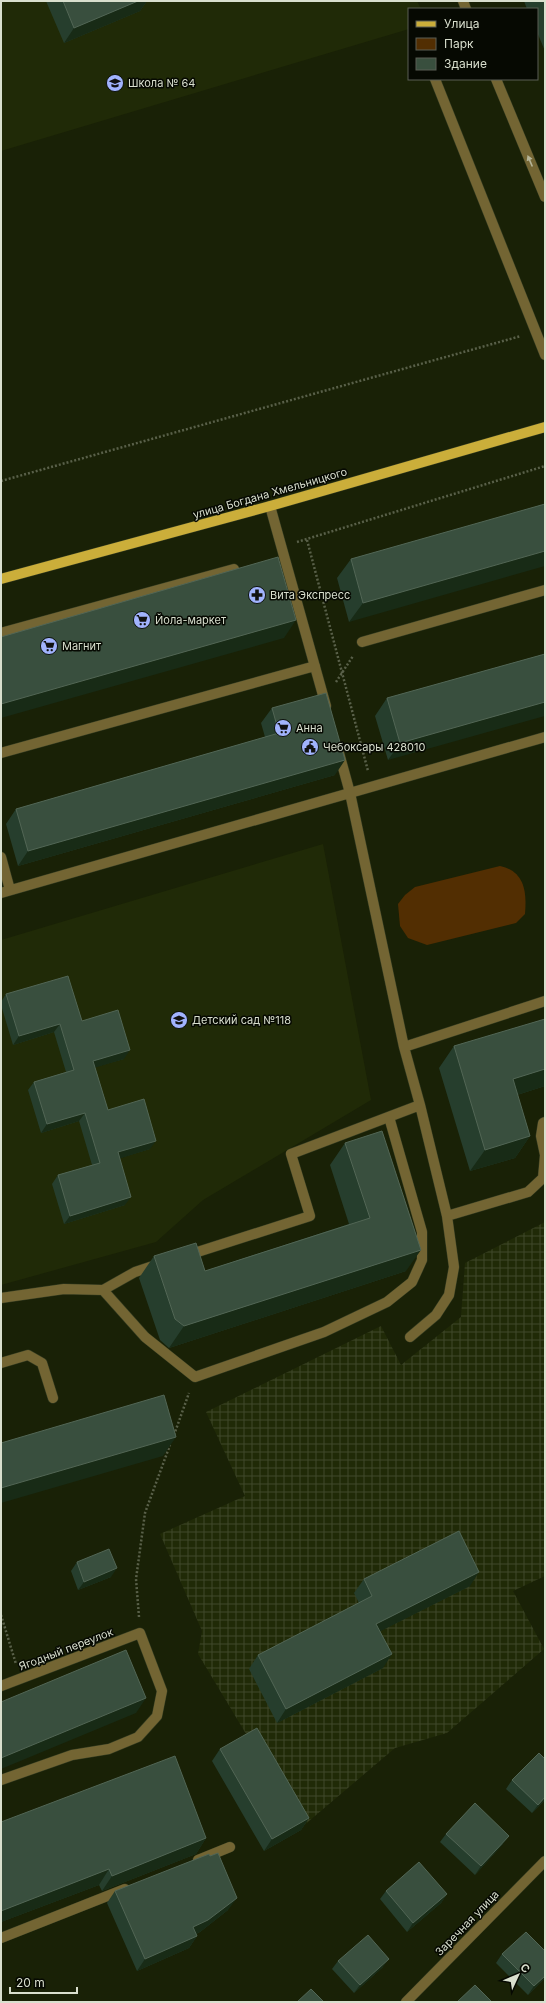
<svg xmlns="http://www.w3.org/2000/svg" width="546" height="2003" font-family="Inter,sans-serif">
  <defs>
    <pattern id="industrial-grid" width="8" height="8" patternUnits="userSpaceOnUse"><rect width="8" height="8" fill="#202a07"/><path d="M0 4h8M4 0v8" fill="none" stroke="#40482a"/></pattern>
  </defs>
  <rect width="100%" height="100%" fill="#192106"/>
  <path fill="#202a07" d="M1,1H417L421,9H409V29L1,151Z
    M323,844L371,1100L203,1200L156,1242L1,1285V940Z"/>
  <path fill="url(#industrial-grid)" d="M545,1222V1576L513,1591L544,1649L447,1733L395,1748L302,1827L198,1654L202,1631L160,1534L245,1496L206,1412L381,1326L401,1365L461,1317L465,1263Z"/>
  <path fill="#522e02" d="M500,866C524,871 527,891 525,914L516,923L427,945L408,938L400,926L398,904L405,895L415,887Z"/>
  <g fill="none" stroke-linecap="round" stroke-linejoin="round">
    <g stroke="#343c22" stroke-width="11">
      <path id="minor" d="M463,1L466,9
        M435,79L545,355
        M496,79L545,197
        M270,506L326,706
        M1,633L234,569
        M362,642L545,590
        M1,753L315,666
        M339,753L350,793L404,1047L420,1105L447,1216L454,1267L449,1295L436,1315L410,1337
        M1,857L10,890
        M1,893L545,737
        M404,1047L545,1001
        M447,1216L528,1192L543,1178L545,1155L541,1136L543,1123L545,1122
        M185,1256L310,1216L291,1154L420,1105
        M103,1290L145,1337L195,1377L324,1332L387,1302L412,1282L422,1260V1232L389,1117
        M1,1298L64,1289L103,1290L135,1272L159,1264
        M1,1363L28,1355L42,1363L53,1398
        M1,1686L140,1633L162,1691L157,1716L138,1737L109,1749L72,1755L1,1780
        M198,1860L230,1847
        M1,1938L125,1889
        M406,2002L545,1861"/>
    </g>
    <g stroke="#343c22" stroke-width="11">
      <path id="major" d="M1,579L270,506L545,427"/>
    </g>
    <path stroke="#596049" stroke-width="2.5" stroke-dasharray="2 2" stroke-linecap="butt" d="M1,481L521,336
      M307,540L368,771
      M297,542L545,466
      M336,682L353,656
      M174,1435L189,1393
      M1,1615L16,1664
      M139,1617L136,1579L145,1513L170,1445"/>
    <use href="#minor" stroke="#736533" stroke-width="10"/>
    <use href="#major" stroke="#cbae3a" stroke-width="10"/>
  </g>
  <path fill="#263e2d" d="M46,1H147L140,11L64,43Z
    M524,1H545V51L537,32V9H527Z
    M545,504L349,622L337,578L351,559Z
    M545,654L388,760L375,716L387,698Z
    M272,708L335,775L18,866L6,824L16,809L265,737L261,723Z
    M6,994L82,1021L124,1059L95,1067L108,1110L150,1149L120,1158L125,1205L64,1224L52,1184L58,1175L92,1165L79,1121L41,1133L28,1090L34,1082L66,1072L54,1032L13,1045L1,1005V1002Z
    M545,1019V1086L517,1095L530,1136L515,1158L470,1171L439,1068L454,1046Z
    M345,1143L406,1271L169,1348L160,1340L139,1278L154,1256L205,1271L349,1224L330,1165Z
    M77,1562L111,1577L78,1590L71,1571Z
    M364,1579L470,1586L380,1631L383,1668L277,1723L249,1669L258,1655L359,1603L354,1593Z
    M220,1749L309,1818L301,1830L264,1851L212,1761Z
    M512,1780L545,1800L532,1813L506,1789Z
    M1,1822L206,1838L196,1854L102,1891L99,1885L1,1922Z
    M446,1834L503,1844L475,1875L440,1842Z
    M115,1891L228,1910L200,1932L196,1934L197,1936L189,1948L137,1971L107,1903Z
    M386,1891L447,1894L441,1903L407,1932L380,1899Z
    M502,1954L545,1978L528,1995L496,1963Z
    M338,1961L383,1967L354,1993L332,1969Z"/>
  <path fill="#182b16" d="M138,1H147L140,11L64,43L74,28Z
    M545,551V566L349,622L363,603Z
    M296,620L284,638L1,718V704Z
    M545,702V716L388,760L400,743Z
    M345,760L335,775L18,866L28,851Z
    M60,1024L54,1032L13,1045L19,1036Z
    M130,1050L124,1059L87,1070L93,1061Z
    M545,1069V1086L498,1101L513,1079Z
    M85,1113L79,1121L41,1133L47,1124Z
    M530,1136L515,1158L470,1171L485,1150Z
    M156,1141L150,1149L112,1161L118,1152Z
    M131,1197L125,1205L64,1224L70,1216Z
    M421,1250L406,1271L169,1348L184,1326Z
    M176,1437L163,1456L1,1503V1488Z
    M117,1568L111,1577L78,1590L84,1582Z
    M479,1572L470,1586L367,1638L376,1624Z
    M392,1654L383,1668L277,1723L286,1709Z
    M146,1698L136,1713L1,1769V1758Z
    M545,1797V1800L532,1813L538,1805Z
    M309,1818L301,1830L264,1851L272,1839Z
    M509,1836L503,1844L475,1875L481,1866Z
    M206,1838L196,1854L102,1891L112,1876Z
    M109,1869L99,1885L1,1922V1911Z
    M447,1894L441,1903L407,1932L413,1923Z
    M237,1898L228,1910L200,1932L185,1939L193,1927Z
    M197,1936L189,1948L137,1971L145,1959Z
    M389,1959L383,1967L354,1993L360,1985Z
    M545,1976V1978L528,1995L534,1986Z"/>
  <path fill="#394f3e" stroke="#526655" d="M63,1H138L74,28Z
    M545,504V551L363,603L351,559Z
    M278,557L296,620L1,704V637Z
    M545,654V702L400,743L387,698Z
    M326,693L345,760L28,851L16,809L279,733L272,708Z
    M68,976L82,1021L118,1010L130,1050L93,1061L108,1110L144,1099L156,1141L118,1152L131,1197L70,1216L58,1175L100,1163L85,1113L47,1124L34,1082L74,1070L60,1024L19,1036L6,994Z
    M545,1019V1069L513,1079L530,1136L485,1150L454,1046Z
    M382,1131L421,1250L184,1326L175,1319L154,1256L196,1243L205,1271L370,1218L345,1143Z
    M164,1395L176,1437L1,1488V1443Z
    M459,1531L479,1572L376,1624L392,1654L286,1709L258,1655L372,1596L364,1579Z
    M109,1549L117,1568L84,1582L77,1562Z
    M126,1650L146,1698L1,1758V1702Z
    M257,1728L309,1818L272,1839L220,1749Z
    M539,1753L545,1759V1797L538,1805L512,1780Z
    M175,1756L206,1838L112,1876L109,1869L1,1911V1822Z
    M475,1803L509,1836L481,1866L446,1834Z
    M218,1853L237,1898L208,1920L193,1927L197,1936L145,1959L115,1891L209,1854L210,1856Z
    M419,1862L447,1894L413,1923L386,1891Z
    M526,1932L545,1951V1976L534,1986L502,1954Z
    M368,1935L389,1959L360,1985L338,1961Z
    M475,1985L492,2002H457Z
    M311,1989L324,2002H297Z"/>
  <defs><path id="oneway-solid" d="M-6-.8H1V-3.2L6.5 0L1 3.2V.8H-6Z"/></defs>
  <use fill="#b5b498" href="#oneway-solid" transform="translate(530 161) rotate(-113)"/>
  <defs>
    <g id="school-disc" transform="scale(0.9)"><circle r="9.5" fill="#a1b3fd" stroke="#060902"/><path d="M0-5L7-2L0 1L-7-2ZM-4 1L0 2.5L4 1V4Q0 6-4 4Z" fill="#111"/></g>
    <g id="pharmacy-disc" transform="scale(0.9)"><circle r="9.5" fill="#a1b3fd" stroke="#060902"/><path d="M-2-6h4v4h4v4h-4v4h-4v-4h-4v-4h4Z" fill="#111"/></g>
    <g id="supermarket-disc" transform="scale(0.9)"><circle r="9.5" fill="#a1b3fd" stroke="#060902"/><path d="M-6-5.5h2.5l.6 2H6L4.5 2H-2.5L-4.4-4H-6ZM-1.5 3.2a1.3 1.3 0 1 0 .1 0ZM3 3.2a1.3 1.3 0 1 0 .1 0Z" fill="#111"/></g>
    <g id="civic-disc" transform="scale(0.9)"><circle r="9.5" fill="#a1b3fd" stroke="#060902"/><path d="M-.6-6.5H3V-4.5H.6V-3L4-1V1h2V6H-6V1h2V-1L-.6-3ZM-1.2 2.5V6h2.4V2.5Z" fill="#111"/></g>
  </defs>
  <g fill-rule="evenodd">
    <use href="#school-disc" x="115" y="83"/>
    <use href="#pharmacy-disc" x="257" y="595"/>
    <use href="#supermarket-disc" x="142" y="620"/>
    <use href="#supermarket-disc" x="49" y="646"/>
    <use href="#supermarket-disc" x="283" y="728"/>
    <use href="#civic-disc" x="310" y="747"/>
    <use href="#school-disc" x="179" y="1020"/>
  </g>
  <g text-anchor="middle" dominant-baseline="central" stroke-width="3" stroke-linejoin="round" paint-order="stroke">
    <g font-size="11" fill="#d9dfce" stroke="#060902" text-anchor="start">
      <text x="128" y="83">Школа № 64</text>
      <text x="270" y="595">Вита Экспресс</text>
      <text x="155" y="620">Йола-маркет</text>
      <text x="62" y="646">Магнит</text>
      <text x="296" y="728">Анна</text>
      <text x="323" y="747">Чебоксары 428010</text>
      <text x="192" y="1020">Детский сад №118</text>
    </g>
    <g font-size="11" fill="#d9dfce" stroke="#060902">
      <text transform="translate(270 493) rotate(-16)">улица Богдана Хмельницкого</text>
      <text transform="translate(66 1649) rotate(-21)">Ягодный переулок</text>
      <text transform="translate(467 1923) rotate(-46)">Заречная улица</text>
    </g>
  </g>
  <rect width="546" height="2003" fill="none" stroke="#d9dfce" stroke-width="4"/>
  <rect x="408" y="8" width="130" height="72" fill="#060902" stroke="#5a5f54"/>
  <rect x="416" y="21" width="20" height="6" fill="#cbae3a" stroke="#5a5f54"/>
  <text x="444" y="28" font-size="12" fill="#d9dfce">Улица</text>
  <rect x="416" y="38" width="20" height="12" fill="#522e02" stroke="#5a5f54"/>
  <text x="444" y="48" font-size="12" fill="#d9dfce">Парк</text>
  <rect x="416" y="58" width="20" height="12" fill="#394f3e" stroke="#5a5f54"/>
  <text x="444" y="68" font-size="12" fill="#d9dfce">Здание</text>
  <g transform="translate(518 1975) rotate(46)" stroke="#060902" stroke-width="3" paint-order="stroke">
  <path d="M0-3L7 15L0 10L-7 15Z" fill="#d9dfce"/>
  <text y="-6" font-size="11" font-weight="bold" text-anchor="middle" fill="#d9dfce">С</text>
  </g>
  <path d="M10 1987v6h67v-6" fill="none" stroke="#d9dfce" stroke-width="2"/>
  <text x="16" y="1987" font-size="12" fill="#d9dfce" stroke="#060902" stroke-width="3" paint-order="stroke">20 m</text>
</svg>
